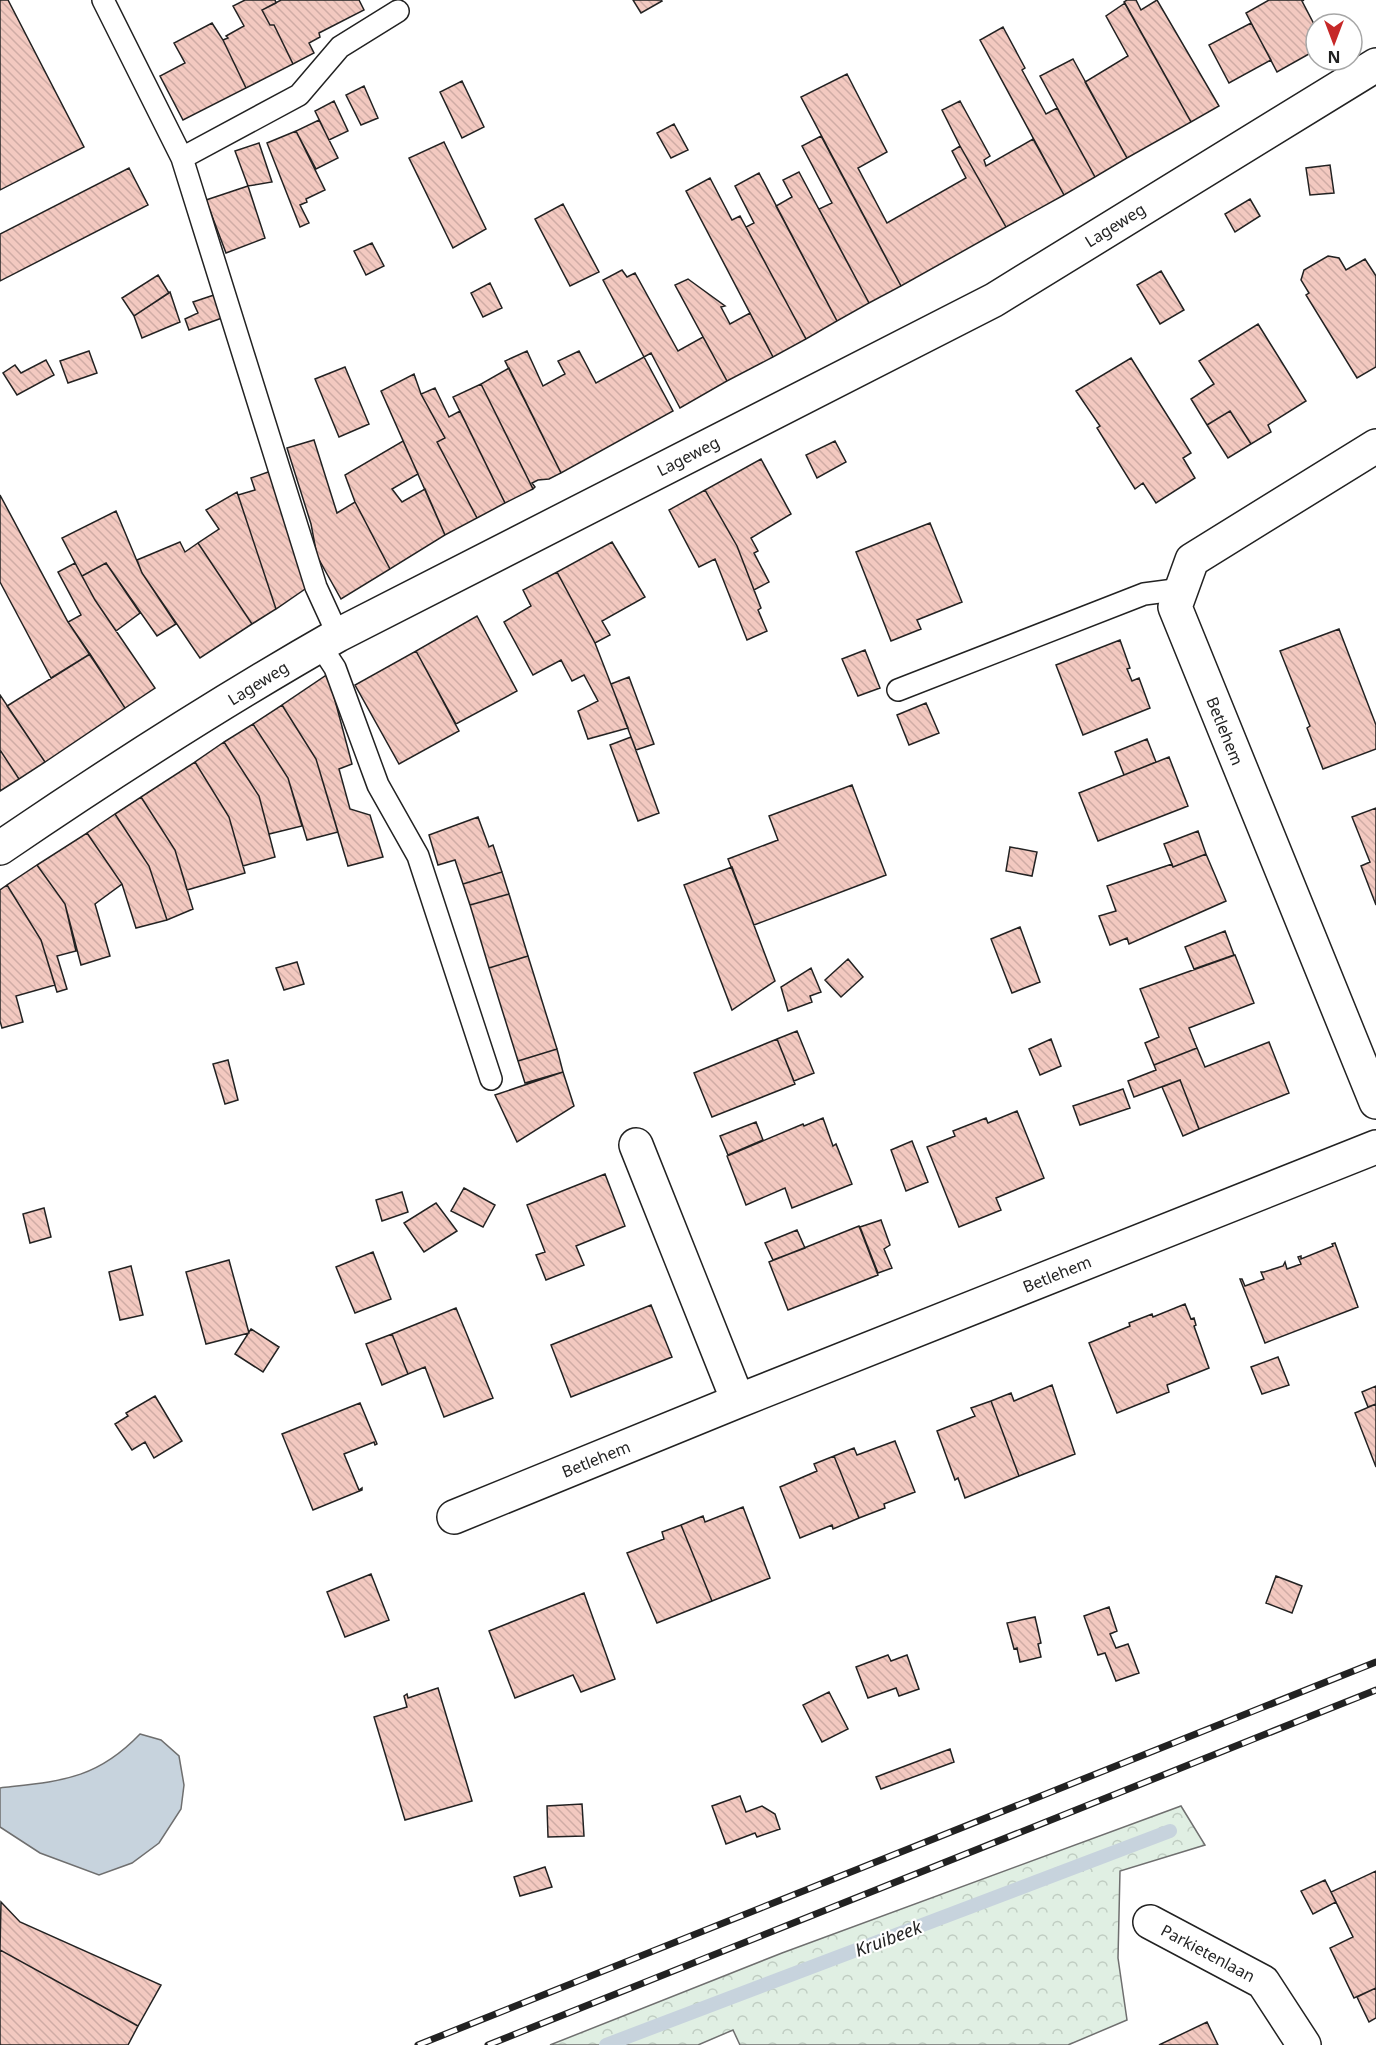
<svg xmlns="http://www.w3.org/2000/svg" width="1376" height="2045" font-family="'Noto Sans',sans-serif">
  <defs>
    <pattern id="forest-crowns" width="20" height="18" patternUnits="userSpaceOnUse" patternTransform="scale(1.5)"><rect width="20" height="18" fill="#e0efe3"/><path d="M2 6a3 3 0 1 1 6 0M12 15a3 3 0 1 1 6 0" fill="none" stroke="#c0cdc2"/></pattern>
    <pattern id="building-back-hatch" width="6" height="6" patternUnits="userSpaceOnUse" patternTransform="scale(1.5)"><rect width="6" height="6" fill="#f3c9c0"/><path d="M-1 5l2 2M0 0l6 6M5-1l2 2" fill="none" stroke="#d0aca5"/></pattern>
  </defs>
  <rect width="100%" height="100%" fill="#fff"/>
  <path fill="url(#forest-crowns)" stroke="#6f6f6f" stroke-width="1.5" d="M1181,1806L1205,1845L1120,1871L1118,1958L1127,2020L1068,2045H740L733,2030L698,2045H550L782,1953Z"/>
  <path fill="#c7d3dd" stroke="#6f6f6f" stroke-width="1.5" d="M140,1734L161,1740L179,1756L184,1785L181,1809L159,1843L132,1863L99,1875L40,1853L0,1827V1788C60,1781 96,1780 140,1734Z"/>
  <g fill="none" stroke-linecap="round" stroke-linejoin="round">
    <path stroke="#c7d3dd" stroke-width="14" d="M606,2045L1170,1831"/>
  </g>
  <path fill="url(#building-back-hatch)" stroke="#222" stroke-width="1.5" d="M0,0H8L84,147L0,190Z
    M245,0H275L276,3L262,10L270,25H274L293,64L246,88L223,40L228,38L226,36L244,26L233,6Z
    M281,0H359L364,10L319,33L320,37L309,43L314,53L293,64L274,25H270L262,10Z
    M633,0H661L662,1L641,13Z
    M1127,0H1136L1141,10L1157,0L1219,106L1191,122L1124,2Z
    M1269,0H1304L1302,1L1316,28V50L1277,72L1246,13Z
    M1125,3L1191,122L1127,158L1085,82L1128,56L1106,16Z
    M212,23L223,40L246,88L183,120L160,76L185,63L174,43Z
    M1251,23L1271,60L1229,83L1209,45Z
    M1003,27L1025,68L1022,70L1046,114L1057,108L1095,177L1064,195L980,40Z
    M1073,59L1127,158L1095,177L1040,76Z
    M847,74L887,152L858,168L887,223L966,178L952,151L960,146L1006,227L901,286L801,97Z
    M462,81L484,127L462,138L440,92Z
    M364,86L378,118L361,125L346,95Z
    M334,101L348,131L329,140L315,111Z
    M960,101L990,156L984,160L986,166L1033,139L1064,195L1006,227L960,146L942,110Z
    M319,120L338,158L316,169L296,131Z
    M674,124L688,150L671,158L657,133Z
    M296,131L325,190L306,199L307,202L300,205L309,223L300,227L267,143Z
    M821,136L901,286L869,303L819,209L832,203L802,146Z
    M444,142L486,229L453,248L409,158Z
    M259,143L272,182L248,186L235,151Z
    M1330,165L1334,193L1310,195L1306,168Z
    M129,168L148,205L0,281V234Z
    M799,172L869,303L837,321L776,206L792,197L783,180Z
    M759,173L837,321L806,339L746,227L754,223L735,186Z
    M710,178L732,220L740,216L806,339L773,357L686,191Z
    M248,186L265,238L226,253L206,200Z
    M1250,199L1260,216L1235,232L1225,214Z
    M563,204L599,272L570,286L535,219Z
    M372,243L384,266L366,275L354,251Z
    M1328,256L1339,258L1346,270L1365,259L1376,276V367L1357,378L1306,295L1309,293L1301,280L1304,270Z
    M622,270L627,277L635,273L678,351L703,337L727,381L680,408L651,353L644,357L603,280Z
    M1161,271L1184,310L1160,324L1137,285Z
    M158,275L169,293L134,316L122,298Z
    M688,279L725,306L721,307L730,324L750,313L773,357L727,381L675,285Z
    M490,283L502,308L483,317L471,293Z
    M170,292L180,322L142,338L134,316Z
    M214,295L222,318L189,330L185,319L198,313L193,302Z
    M1258,324L1306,401L1268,425L1271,432L1251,444L1230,411L1207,425L1191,399L1214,384L1199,361Z
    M89,351L97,373L68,383L60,361Z
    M527,351L543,386L565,374L558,361L579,351L596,383L644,357L673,411L561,473L505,361Z
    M1131,358L1191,453L1183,458L1195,478L1156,503L1143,483L1135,489L1097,428L1100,426L1076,391Z
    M46,360L54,375L17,395L3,373L15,365L21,373Z
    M345,367L369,424L339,437L315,379Z
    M509,368L561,473L549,479L538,480L532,483L535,487L533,489L481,384Z
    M414,374L421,394L445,438L437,442L477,518L445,535L381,391Z
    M481,384L533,489L505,503L453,397Z
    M435,388L449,417L460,411L505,503L477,518L437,442L445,438L421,394Z
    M1230,411L1251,444L1228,458L1207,425Z
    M314,440L337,513L355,502L390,569L341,599L317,556L311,524L287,448Z
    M403,441L418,474L392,489L402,502L425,489L445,535L390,569L355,502L345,475Z
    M835,441L846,462L817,478L806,455Z
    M761,459L791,514L751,538L758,551L754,553L769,582L754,590L737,546L705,490Z
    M271,471L308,587L276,609L238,495L255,490L251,478Z
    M705,490L737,546L761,608L758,610L767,631L747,640L715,559L699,567L669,510Z
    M237,492L276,609L252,624L198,543L219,529L206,510Z
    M0,495L68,622L90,654L51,678L0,582Z
    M116,511L142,573L176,624L157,636L106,563L82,576L62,538Z
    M930,523L962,602L917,620L921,629L891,641L856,552Z
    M180,542L185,552L198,543L252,624L200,658L142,573L137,560Z
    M612,542L645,597L602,621L610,635L595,643L557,572Z
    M75,563L95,600L155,688L125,708L68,622L81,615L58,572Z
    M106,563L140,613L116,631L95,600L82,576Z
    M557,572L595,643L628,728L588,739L578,711L598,701L584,675L572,681L561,660L533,675L504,622L531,606L523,590Z
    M477,616L517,691L456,724L416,651Z
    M1339,629L1376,725V749L1323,769L1307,728L1310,726L1280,651Z
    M1120,640L1130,668L1127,669L1132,681L1139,678L1150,708L1083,735L1056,665Z
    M865,650L880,688L858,696L842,659Z
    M416,651L459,731L399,764L355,685Z
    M90,654L125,708L45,762L7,706Z
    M328,674L352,764L339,769L350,809L370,815L383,857L348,866L316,759L282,705Z
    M629,677L654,744L636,750L611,684Z
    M0,695L45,762L19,779L0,750Z
    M926,703L939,733L909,745L897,715Z
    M282,705L316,759L338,832L307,840L288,778L253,724Z
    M253,724L288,778L302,826L269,834L259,796L224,742Z
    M631,737L659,813L638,821L610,745Z
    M1147,739L1156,762L1124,775L1115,752Z
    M224,742L259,796L275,857L243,866L229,817L195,762Z
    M0,750L19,779L0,791Z
    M1169,757L1188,806L1098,841L1079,793Z
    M195,762L229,817L245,873L187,890L175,850L141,797Z
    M852,785L886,875L754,925L728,859L778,840L769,816Z
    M141,797L175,850L193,909L167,920L149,866L115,814Z
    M1376,808V905L1361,866L1370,862L1352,817Z
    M115,814L149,866L167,920L136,928L122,884L87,833Z
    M478,817L489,847L493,845L502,872L463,884L455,860L438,865L429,835Z
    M1198,831L1206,854L1173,867L1164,844Z
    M87,833L122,884L95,904L110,956L81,965L65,904L37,865Z
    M1010,847L1037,852L1032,876L1006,871Z
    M1206,854L1226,901L1129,944L1127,938L1110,945L1099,916L1116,911L1107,886L1172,864L1173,867Z
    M37,865L65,904L76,951L57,956L67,989L57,992L41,940L7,885Z
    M732,867L775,981L732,1010L684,885Z
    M502,872L509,894L470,905L463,884Z
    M7,885L41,940L55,985L16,996L23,1022L2,1028L0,1021V890Z
    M509,894L528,956L489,968L470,905Z
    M1020,927L1040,982L1012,993L991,939Z
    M1225,931L1234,955L1194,969L1185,947Z
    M1235,955L1254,1003L1189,1028L1197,1048L1154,1065L1145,1043L1159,1037L1140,989Z
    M528,956L557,1049L518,1061L489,968Z
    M848,959L863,977L841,997L825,980Z
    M297,962L304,984L284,990L276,968Z
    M811,968L821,992L810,996L812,1002L788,1011L781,987Z
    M797,1031L814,1073L794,1081L777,1039Z
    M777,1039L795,1084L712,1117L694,1073Z
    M1051,1039L1061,1066L1040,1075L1029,1049Z
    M1269,1042L1289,1093L1199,1129L1180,1080L1134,1097L1128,1081L1156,1070L1154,1065L1197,1048L1205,1067Z
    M557,1049L563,1072L525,1083L518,1061Z
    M228,1060L238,1100L225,1104L213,1064Z
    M563,1072L574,1106L517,1142L495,1095Z
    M1180,1080L1199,1129L1183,1136L1162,1087Z
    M1123,1089L1130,1108L1080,1125L1073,1106Z
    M1017,1111L1044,1178L996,1198L1001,1210L959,1227L927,1147L955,1136L953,1131L986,1118L988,1123Z
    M823,1118L833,1146L836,1144L852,1184L792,1208L785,1188L746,1205L727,1156L803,1124L804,1126Z
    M756,1122L763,1140L728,1155L720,1136Z
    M912,1141L928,1182L906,1191L891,1150Z
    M605,1174L625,1226L576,1246L584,1265L546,1280L536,1255L545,1252L527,1205Z
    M464,1188L495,1205L483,1227L451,1211Z
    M402,1192L408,1212L382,1221L376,1200Z
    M436,1203L457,1231L424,1252L404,1223Z
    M44,1208L51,1237L30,1243L23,1214Z
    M881,1220L890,1245L884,1249L892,1268L878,1273L860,1227Z
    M859,1226L878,1275L788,1310L769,1262Z
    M797,1230L805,1248L773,1260L765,1243Z
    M1335,1243L1358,1307L1265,1343L1240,1279H1242L1245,1286L1264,1279L1261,1272H1264L1283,1266L1285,1262L1287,1269L1301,1264L1298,1257L1301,1256V1259L1333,1246L1332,1244Z
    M373,1252L391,1299L355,1313L336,1267Z
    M229,1260L249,1333L206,1344L186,1272Z
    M131,1266L143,1315L120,1320L109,1272Z
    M1185,1304L1191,1319L1194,1318L1196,1325L1194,1326L1209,1368L1167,1385L1169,1392L1117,1413L1089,1343L1130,1326L1129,1323L1152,1314L1153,1317Z
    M651,1305L672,1357L571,1397L551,1345Z
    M456,1308L493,1398L444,1417L425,1367L408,1374L392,1334Z
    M251,1329L279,1347L263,1372L235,1354Z
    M392,1334L408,1374L382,1385L366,1344Z
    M1278,1357L1289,1385L1262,1394L1251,1367Z
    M1052,1385L1075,1454L1019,1476L991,1401L1011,1393L1014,1401Z
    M1376,1386V1404L1368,1407L1362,1392Z
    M155,1396L182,1441L154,1458L145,1442L132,1450L115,1424L128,1416L126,1413Z
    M991,1401L1019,1476L965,1498L958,1478L955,1480L937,1431L975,1416L971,1408Z
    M360,1403L377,1444L375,1445L374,1442L344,1454L359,1490L362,1488V1490L313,1510L282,1434Z
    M1376,1404V1467L1355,1413Z
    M895,1441L915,1492L884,1504L885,1508L859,1518L834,1456L854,1448L857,1455Z
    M834,1456L859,1518L833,1529L832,1525L800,1538L780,1487L817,1471L814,1464Z
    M743,1507L770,1578L712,1601L681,1525L703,1516L705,1522Z
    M681,1525L712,1601L657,1623L627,1553L664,1539L662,1532Z
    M371,1574L389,1620L345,1637L327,1592Z
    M1276,1576L1302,1586L1292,1613L1266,1603Z
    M584,1593L615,1679L581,1692L573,1675L515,1698L489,1631Z
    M1109,1607L1117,1631L1110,1634L1116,1648L1128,1644L1139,1673L1116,1681L1105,1653L1098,1655L1084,1616Z
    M1035,1617L1041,1643L1038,1644L1041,1657L1020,1662L1017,1648L1014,1649L1007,1623Z
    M888,1655L891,1661L907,1655L919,1689L899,1696L896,1688L868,1698L856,1667Z
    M438,1688L472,1801L405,1820L374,1717L407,1707L404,1696L407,1694L408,1698Z
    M829,1692L848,1729L822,1742L803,1705Z
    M950,1749L954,1762L881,1789L876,1777Z
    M740,1796L746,1812L762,1806L775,1814L780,1829L757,1837L755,1833L726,1844L712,1806Z
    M582,1804L584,1836L548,1837L547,1806Z
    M545,1867L552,1887L520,1896L514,1877Z
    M1376,1871V1988L1354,1998L1330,1948L1353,1937L1331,1892Z
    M1325,1880L1336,1902L1313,1914L1301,1891Z
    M1,1902L20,1922L161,1985L138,2026L0,1950Z
    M0,1950L138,2026L128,2045H0Z
    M1376,1988V2018L1369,2022L1357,1997Z
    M1207,2022L1218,2045H1159Z"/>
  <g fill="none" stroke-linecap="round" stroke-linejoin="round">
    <g stroke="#222" stroke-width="24">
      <path id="service" d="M103,0L182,158L316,587L338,635
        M182,158L299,95L340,47L398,11
        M320,645L335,668L378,785L418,856L491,1079
        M898,690L1144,594L1182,589"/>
    </g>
    <g stroke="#222" stroke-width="36">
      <path id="minor" d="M1376,446L1192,560L1175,607L1376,1102
        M0,848C110,773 222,701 338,635L994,300L1376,65
        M636,1145L738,1401
        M454,1517L738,1401L1376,1147
        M1150,1922L1263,1982L1304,2045"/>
    </g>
    <use href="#service" stroke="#fff" stroke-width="21"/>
    <use href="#minor" stroke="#fff" stroke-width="33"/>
    <g stroke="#222" stroke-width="7">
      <path id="rail" d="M418,2045L1376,1662
        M488,2045L1376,1690"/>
    </g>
    <use href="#rail" stroke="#fff" stroke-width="4.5" stroke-dasharray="14" stroke-linecap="butt"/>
  </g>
  <g text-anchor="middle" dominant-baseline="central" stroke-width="4.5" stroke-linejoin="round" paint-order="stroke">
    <g font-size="16" fill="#222" stroke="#fff">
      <text transform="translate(1115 225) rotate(-32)">Lageweg</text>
      <text transform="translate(688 456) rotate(-27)">Lageweg</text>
      <text transform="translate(258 683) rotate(-32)">Lageweg</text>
      <text transform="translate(1225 731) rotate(68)">Betlehem</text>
      <text transform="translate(1057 1274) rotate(-22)">Betlehem</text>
      <text transform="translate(596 1459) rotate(-22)">Betlehem</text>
      <text transform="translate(1208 1953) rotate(28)">Parkietenlaan</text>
    </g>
    <g font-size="18" font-style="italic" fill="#222" stroke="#fff">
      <text transform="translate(888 1938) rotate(-21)">Kruibeek</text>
    </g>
  </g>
  <g transform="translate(1334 42) rotate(180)"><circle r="28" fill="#ffffff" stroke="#a7a7a7" stroke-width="1.5"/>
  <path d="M0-4.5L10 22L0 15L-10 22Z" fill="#c62828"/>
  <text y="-9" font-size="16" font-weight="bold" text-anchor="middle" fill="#222222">N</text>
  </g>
</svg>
